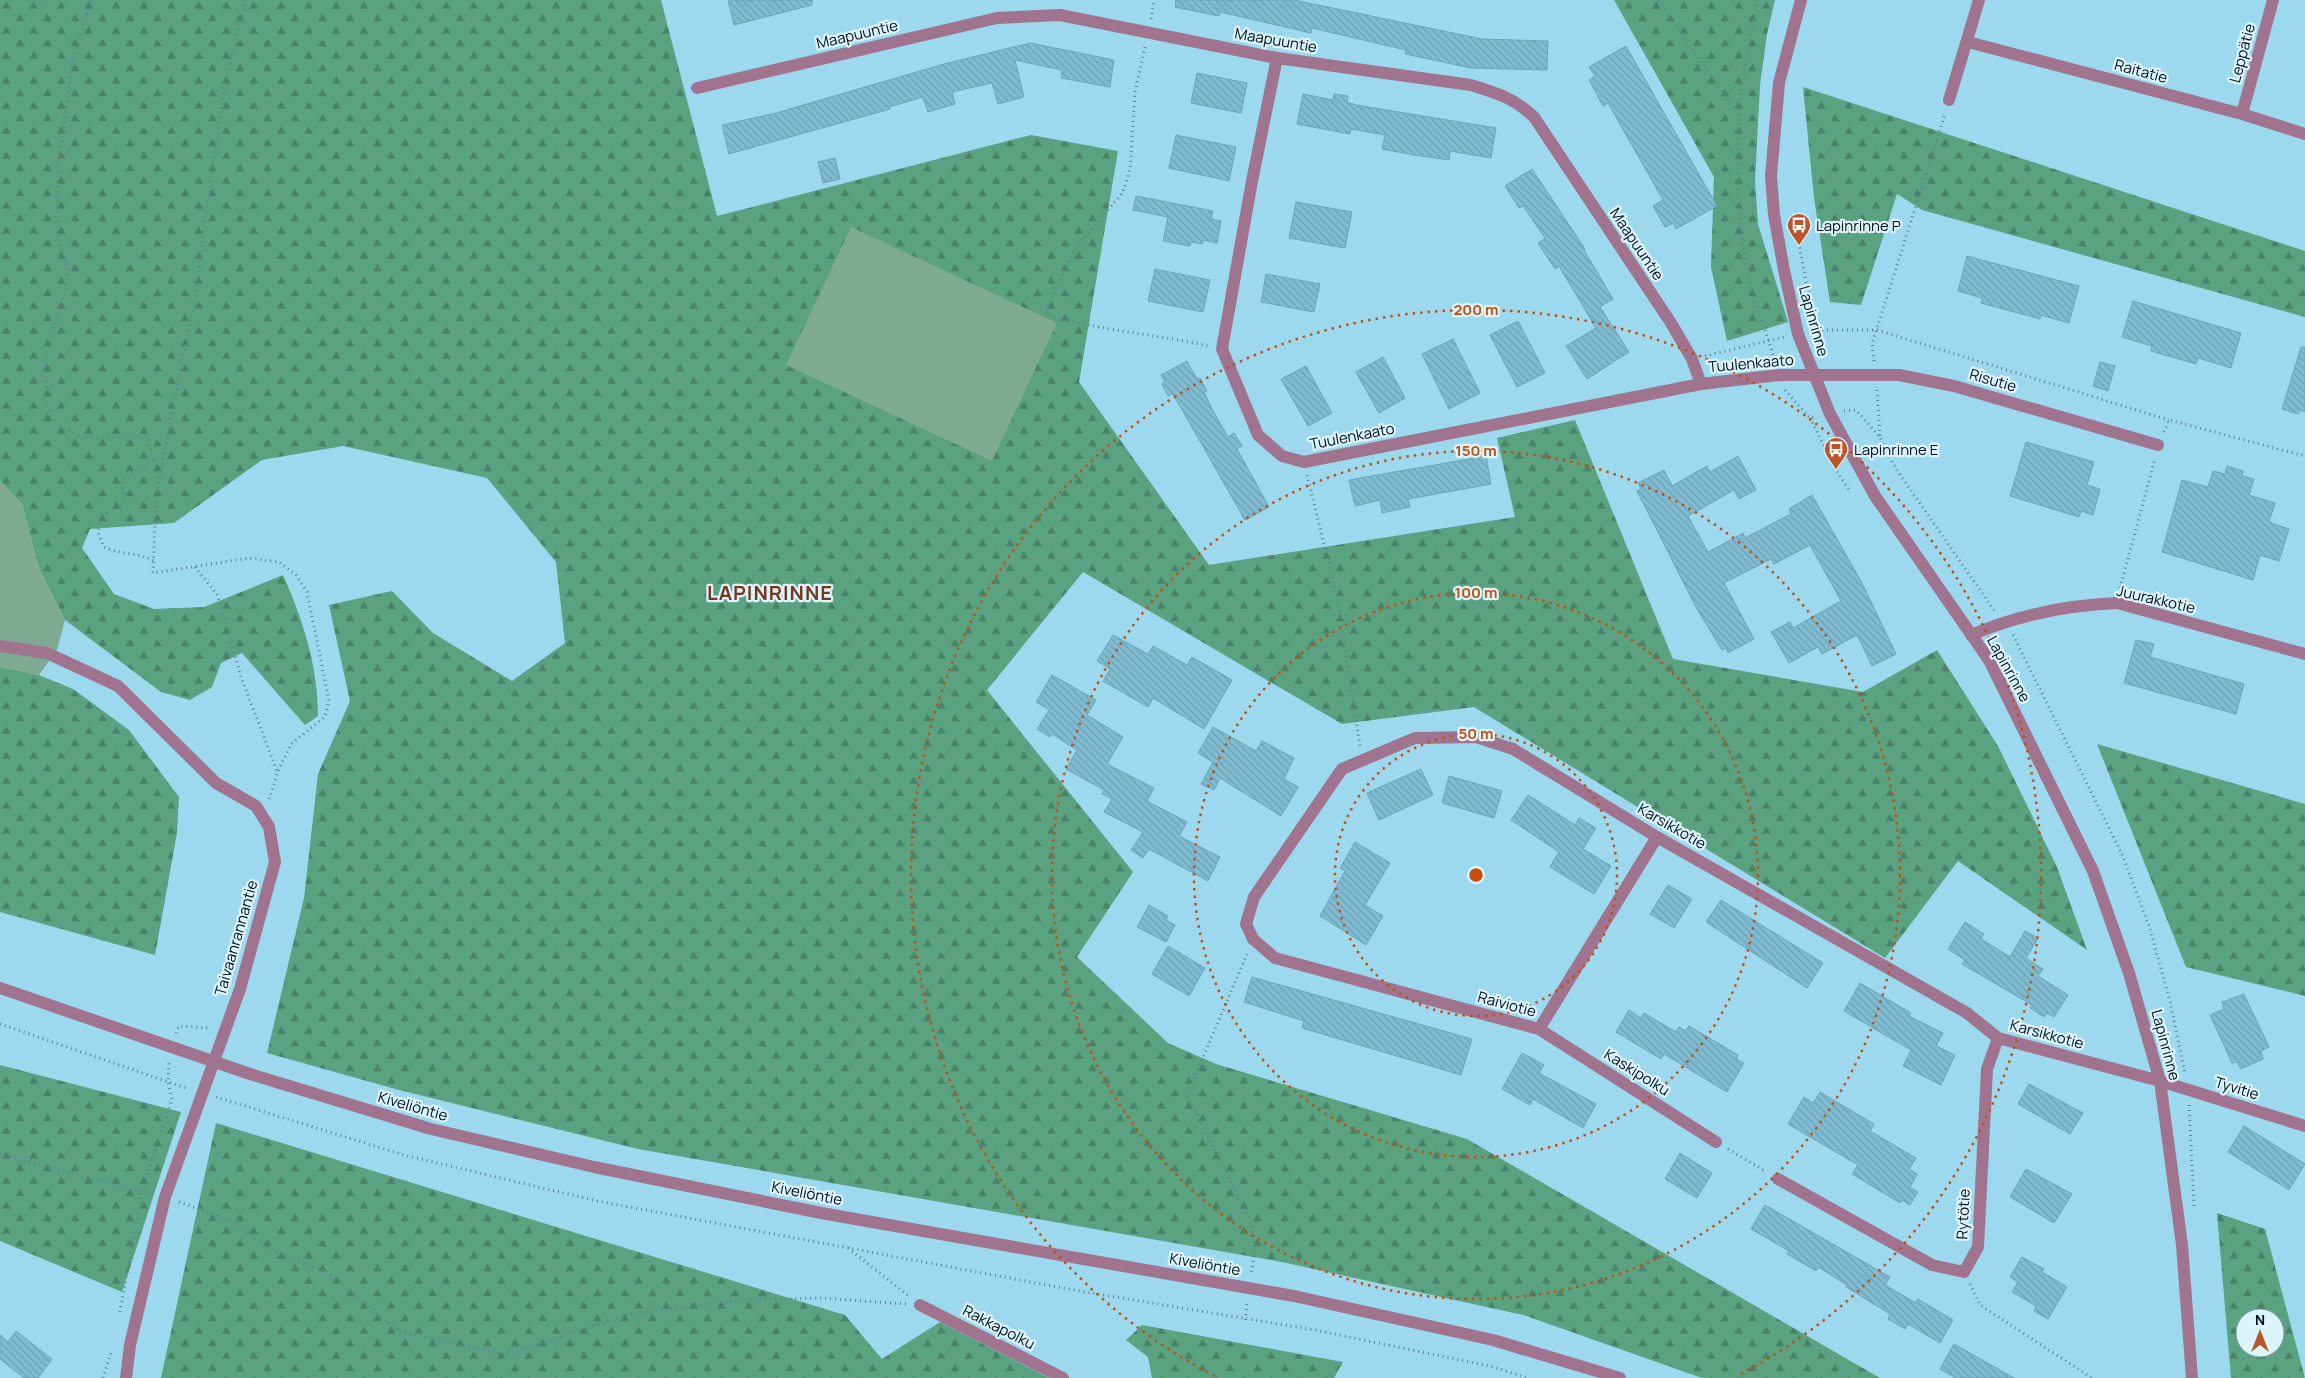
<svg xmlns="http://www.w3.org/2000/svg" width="2305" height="1378" font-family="Manrope,sans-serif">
  <defs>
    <pattern id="forest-firs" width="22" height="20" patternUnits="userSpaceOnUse" patternTransform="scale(1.25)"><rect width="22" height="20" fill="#5aa280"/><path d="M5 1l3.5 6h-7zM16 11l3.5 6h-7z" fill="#488268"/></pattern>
    <pattern id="building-back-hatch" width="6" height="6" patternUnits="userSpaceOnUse" patternTransform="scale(1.25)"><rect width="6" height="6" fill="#80bcd1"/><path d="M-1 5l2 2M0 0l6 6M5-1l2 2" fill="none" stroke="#6da0b3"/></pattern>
  </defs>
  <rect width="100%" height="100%" fill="#9cd9ee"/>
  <path fill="url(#forest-firs)" fill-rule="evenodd" d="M0,0H661L717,216L1031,135L1118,151L1079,382L1209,565L1515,517L1497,438L1575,420L1673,659L1863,692L1937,650L1998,746L2057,867L2087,950L1958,861L1885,958L1474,707L1342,724L1083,572L987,690L1133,872L1077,957L1168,1043L1216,1064L1467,1139L1880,1378H1702L1523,1315L1282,1262L638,1149L399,1090L267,1053L304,898L318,774L350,701L329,605L392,591L433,633L512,681L565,643L556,562L487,478L343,446L262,460L174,523L90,529L82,548L114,594L154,609L204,607L283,575C303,620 318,666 318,716L305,725L242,653L221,663L212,687L190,700L161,692L65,620L39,569L22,504L0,481Z
    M1614,0H1775L1767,34L1760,85L1755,181L1758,224L1788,322L1727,341L1711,267L1714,177Z
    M1803,87L2305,251V317L1922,210L1897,194L1861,305L1830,302L1814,198Z
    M0,667L39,675L73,689L129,730L179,797L177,833L155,955L0,912Z
    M2097,744L2305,804V996L2186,967Z
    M0,1065L181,1112L122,1292L0,1241Z
    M216,1123L845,1315L882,1359L940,1322L1049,1378H161Z
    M2217,1213L2265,1229L2305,1378H2231ZM2245,1318H2275V1348H2245Z
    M1142,1325L1343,1362L1334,1378H1152L1148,1357L1126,1340Z"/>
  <path fill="#7eaa93" d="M851,227L1057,323L992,461L786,365Z
    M0,481L22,504L39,569L65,620L57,650L39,675L0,667Z"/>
  <path fill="url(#building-back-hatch)" stroke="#6aa5ba" d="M728,0H812V5L734,25Z
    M1176,0H1294L1482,39L1548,41L1547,70L1471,68L1405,54L1406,50L1312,28L1311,33L1220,12L1219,16L1175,7Z
    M1030,43L1114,60L1110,87L1061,78L1062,70L1015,60L1024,97L998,104L992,83L952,92L955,104L928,112L923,97L889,107L890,109L729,154L722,125L776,113L944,64Z
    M1626,46L1717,206L1676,229L1673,223L1665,227L1653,206L1663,200L1608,103L1603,106L1589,80L1595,76L1589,67Z
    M1197,73L1247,83L1241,113L1191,103Z
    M1303,94L1333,100L1334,94L1348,96L1347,102L1356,105L1496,128L1491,158L1450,151L1449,160L1414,155L1382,149L1385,135L1351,129L1350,134L1297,124Z
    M1176,135L1236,147L1229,181L1169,168Z
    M835,158L840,179L823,183L818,162Z
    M1532,169L1585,249L1584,250L1613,299L1600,307L1629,352L1587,379L1566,346L1596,328L1559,266L1555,269L1538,243L1545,238L1523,206L1519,208L1505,186Z
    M1136,196L1213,211L1211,219L1221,221L1217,243L1203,240L1202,244L1191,242L1190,246L1163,241L1168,217L1133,210Z
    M1296,202L1352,212L1345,248L1289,238Z
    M1967,256L2079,286L2069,323L2041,315L2040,319L1981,303L1982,298L1958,291Z
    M1155,269L1210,280L1203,312L1148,301Z
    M1266,274L1320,284L1314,312L1261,302Z
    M2133,301L2241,333L2231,368L2198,358L2196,364L2151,351L2152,346L2122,337Z
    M1518,321L1545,373L1517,387L1490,335Z
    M1453,339L1480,393L1449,409L1422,354Z
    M2301,347H2305V412L2300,410L2298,414L2282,409Z
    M1383,357L1405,398L1379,413L1356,372Z
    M1187,361L1197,379L1200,378L1207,391L1204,392L1212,409L1228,437L1234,433L1242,446L1237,449L1269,507L1245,520L1173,394L1168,396L1162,384L1165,382L1161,375Z
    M2100,362L2115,366L2108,391L2093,386Z
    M1306,366L1332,413L1308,426L1281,379Z
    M2026,442L2094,462L2087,485L2100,489L2093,515L2081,511L2079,517L2010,496Z
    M1486,456L1491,484L1408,499L1410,507L1382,513L1380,500L1355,506L1349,480Z
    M1738,456L1756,490L1739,499L1734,490L1688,516L1708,552L1743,533L1745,538L1791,514L1789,509L1812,495L1862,583L1896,654L1872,666L1857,635L1822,654L1818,647L1789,663L1771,632L1790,622L1793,628L1841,601L1810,545L1774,564L1771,559L1724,583L1754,639L1728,653L1726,648L1722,650L1697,609L1637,491L1641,489L1638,483L1664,470L1672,486L1707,466L1710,472Z
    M2227,466L2243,471L2242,476L2254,479L2249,495L2275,503L2269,522L2289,529L2279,561L2260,555L2253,580L2162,552L2182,480L2208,487L2213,471L2225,474Z
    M1113,635L1148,654L1153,646L1187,665L1192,657L1232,680L1204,729L1153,698L1148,707L1103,681L1110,669L1097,661Z
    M2136,640L2154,644L2150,657L2244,684L2236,714L2124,683Z
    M1052,675L1096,700L1087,715L1123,737L1107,764L1154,788L1147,801L1187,822L1179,836L1220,857L1208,881L1149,849L1143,858L1131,850L1143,832L1104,812L1112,799L1102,794L1104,790L1066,769L1077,750L1052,734L1050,737L1037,729L1049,710L1036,702Z
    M1213,727L1256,751L1262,741L1294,758L1284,779L1298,787L1281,816L1220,778L1214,790L1201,784L1213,762L1198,753Z
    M1421,769L1433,795L1379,820L1367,793Z
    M1449,776L1502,791L1494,818L1442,803Z
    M1528,795L1575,825L1579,818L1596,828L1583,849L1611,866L1594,894L1550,867L1559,852L1511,820Z
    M1355,842L1390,863L1365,905L1383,916L1366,945L1320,916L1345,871L1340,868Z
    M1668,885L1692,899L1674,928L1650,914Z
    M1721,900L1823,963L1807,988L1706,922Z
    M1149,905L1168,916L1166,920L1175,925L1166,942L1137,927Z
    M1965,922L1984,934L1981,939L2010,957L2025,931L2038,938L2026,958L2043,969L2038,976L2068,995L2054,1017L2047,1013L2044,1017L2030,1008L2032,1005L1962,964L1965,960L1948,949Z
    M1168,946L1205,968L1189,996L1152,974Z
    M1252,977L1472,1039L1461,1075L1302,1028L1304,1021L1244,1002Z
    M1860,983L1911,1013L1909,1016L1943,1033L1936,1046L1955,1055L1941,1085L1903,1066L1911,1050L1844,1011Z
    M2244,994L2269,1047L2261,1051L2263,1059L2241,1069L2237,1062L2232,1063L2210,1015L2224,1009L2222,1002Z
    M1629,1010L1641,1018L1644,1013L1676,1032L1679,1027L1686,1031L1689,1026L1738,1055L1736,1059L1744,1063L1727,1092L1664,1054L1661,1059L1616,1032Z
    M1522,1053L1544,1065L1539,1073L1596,1104L1583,1128L1533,1099L1530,1105L1502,1089Z
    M2029,1084L2083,1113L2070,1134L2018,1104Z
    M1820,1092L1874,1124L1870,1131L1916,1158L1909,1169L1917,1174L1910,1187L1918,1192L1910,1205L1902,1200L1900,1203L1852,1174L1858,1165L1788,1124L1804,1097L1813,1103Z
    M2244,1126L2305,1164L2289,1190L2228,1152Z
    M1680,1153L1712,1173L1697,1198L1665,1179Z
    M2026,1169L2072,1194L2054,1223L2010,1197Z
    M1765,1205L1890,1277L1885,1285L1916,1303L1918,1299L1953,1320L1940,1343L1908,1324L1905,1329L1888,1319L1890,1314L1846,1287L1847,1285L1818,1267L1816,1271L1787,1254L1789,1251L1751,1229Z
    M2022,1257L2044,1269L2042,1272L2067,1287L2048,1319L2034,1311L2036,1306L2012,1292L2018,1282L2010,1277Z
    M16,1331L52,1359L38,1378H24L0,1359V1335L8,1342Z
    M1954,1344L2014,1378H1956L1940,1369Z"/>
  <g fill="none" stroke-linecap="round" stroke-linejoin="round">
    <path stroke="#5a8493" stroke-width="3" stroke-dasharray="1 4" stroke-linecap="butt" d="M35,0L41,3L51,0
      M92,0L73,58L58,169L56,228L68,269L64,298L53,329L45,369L48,412L54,423L82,437H140L147,440L153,459L123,479L122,484L125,501L121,506L100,518L98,532L104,547C122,556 137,551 154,561
      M245,0L225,85L203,229L199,276L156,495L153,573L249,558L279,562L296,575L307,592L329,701L325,717L291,744L278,771L269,800
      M1659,0L1738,115
      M1757,0L1739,104L1738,190L1741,234L1749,282L1775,360
      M1151,19L1154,0
      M1145,47L1135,92L1130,170L1123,192L1072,253L1047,309L1049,315C1101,331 1156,334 1208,346
      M1794,218L1815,329
      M1812,330H1877L2169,420
      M1705,356L1784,337
      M1874,361L1872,344L1945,114
      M1785,390L1810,418L1816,417
      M1877,390L1880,436
      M1844,411L1856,410L1880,437L1896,469L1994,610
      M1810,418L1836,470L1850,491
      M2164,432L2169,420L2305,456
      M1307,475L1337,597L1360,746
      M195,567L217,594L241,677L277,771
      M2120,586L2186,604
      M2120,588L2155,459
      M2013,635L2122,854L2150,929L2170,1001L2185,1074
      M1247,954L1187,1095L1252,1224L1255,1250L1251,1274
      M0,1024L189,1089
      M176,1033L179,1026L210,1028
      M216,1097L404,1155L597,1201L1079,1291L1315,1330L1494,1367L1527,1378
      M2189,1105L2194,1206
      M1728,1149L1765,1171
      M0,1155L152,1194
      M179,1202L232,1221L274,1252L328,1272L400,1332L507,1355L626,1315L738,1300L821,1298L907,1304
      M848,1248L910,1297
      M1970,1284L1980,1305L2092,1378
      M120,1312L142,1192L172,1099L168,1082L169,1060
      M1245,1320L1247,1303
      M103,1378L112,1350"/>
    <path stroke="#a0748f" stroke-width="12" d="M1968,42L2242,114L2305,134
      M1277,58L1252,181L1222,349L1258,435L1282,456L1304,462L1701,384L1779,375H1899L1954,386L2158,445
      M697,88L997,18L1060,15L1277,58L1471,85C1497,93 1514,98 1534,117L1671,323L1692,359L1701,384
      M1949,100L1979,0
      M2242,114L2273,0
      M1971,635C2016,616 2067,605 2117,603L2305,654
      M0,646L47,653L118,686L216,783L256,806L269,827L275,862L240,989L165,1197L130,1345L126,1378
      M1657,837L1539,1029L1275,958L1253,939L1246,924L1254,897L1342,769L1415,738L1476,737L1513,749L1657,837L1967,1013L1998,1038L2160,1081L2305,1126
      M1539,1029L1716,1142
      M1778,1179L1932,1265L1964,1272L1978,1247L1987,1069L1998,1038
      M920,1305L1063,1378"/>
    <path stroke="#a0748f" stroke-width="12" d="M1801,0L1779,83L1771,176L1774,215L1784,270L1798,334L1830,414L1875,496L1989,660L2093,871L2129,973L2160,1081L2182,1245L2192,1378
      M0,988L250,1074L431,1129L594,1167L821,1213L1294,1296L1493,1340L1620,1378"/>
  </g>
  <g fill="none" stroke="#c54e0e" stroke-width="2.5" stroke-dasharray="2.5 5">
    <circle cx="1476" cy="875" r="141"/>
    <circle cx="1476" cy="875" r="282"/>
    <circle cx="1476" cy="875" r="424"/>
    <path d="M1215 1376A565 565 0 1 1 1737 1376"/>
  </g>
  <defs>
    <g id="bus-pin" transform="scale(1.25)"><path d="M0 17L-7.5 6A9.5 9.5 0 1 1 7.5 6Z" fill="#bc552a" stroke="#dcf4fc"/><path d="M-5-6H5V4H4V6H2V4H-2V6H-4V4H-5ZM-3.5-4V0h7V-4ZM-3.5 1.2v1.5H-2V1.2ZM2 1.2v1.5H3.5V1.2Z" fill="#fff"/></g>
  </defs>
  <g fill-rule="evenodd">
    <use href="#bus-pin" x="1799" y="225"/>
    <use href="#bus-pin" x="1836" y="449"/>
  </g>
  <g text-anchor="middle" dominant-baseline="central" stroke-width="4.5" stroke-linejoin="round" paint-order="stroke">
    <g font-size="15" fill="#000f16" stroke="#dcf4fc">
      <text transform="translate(857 34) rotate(-13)">Maapuuntie</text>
      <text transform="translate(1276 40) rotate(10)">Maapuuntie</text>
      <text transform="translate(2242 53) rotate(-75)">Leppätie</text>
      <text transform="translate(2141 71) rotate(15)">Raitatie</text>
      <text transform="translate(1637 244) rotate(56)">Maapuuntie</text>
      <text transform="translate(1814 321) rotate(74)">Lapinrinne</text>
      <text transform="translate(1751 363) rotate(-5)">Tuulenkaato</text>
      <text transform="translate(1993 380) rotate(16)">Risutie</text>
      <text transform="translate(1352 436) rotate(-11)">Tuulenkaato</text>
      <text transform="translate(2156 599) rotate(13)">Juurakkotie</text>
      <text transform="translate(2009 669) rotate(61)">Lapinrinne</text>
      <text transform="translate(1672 826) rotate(30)">Karsikkotie</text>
      <text transform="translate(236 938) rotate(-74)">Taivaanrannantie</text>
      <text transform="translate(1507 1004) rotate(15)">Raiviotie</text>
      <text transform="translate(2047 1034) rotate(15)">Karsikkotie</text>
      <text transform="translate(2166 1045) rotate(75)">Lapinrinne</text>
      <text transform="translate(1637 1072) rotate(32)">Kaskipolku</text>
      <text transform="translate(2237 1088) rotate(17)">Tyvitie</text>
      <text transform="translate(413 1106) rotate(16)">Kiveliöntie</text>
      <text transform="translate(807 1193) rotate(11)">Kiveliöntie</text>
      <text transform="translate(1963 1214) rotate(-87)">Rytötie</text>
      <text transform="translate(1205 1264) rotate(10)">Kiveliöntie</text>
      <text transform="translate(999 1327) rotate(27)">Rakkapolku</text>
    </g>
    <g font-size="15" fill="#000f16" stroke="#dcf4fc" text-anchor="start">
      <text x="1816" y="225">Lapinrinne P</text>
      <text x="1854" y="449">Lapinrinne E</text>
    </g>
    <g font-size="20" font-weight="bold" letter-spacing="1" fill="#78371c" stroke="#dcf4fc">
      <text x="770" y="592">LAPINRINNE</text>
    </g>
  </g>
  <circle cx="1476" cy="875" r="8" fill="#c54e0e" stroke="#dcf4fc" stroke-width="2.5"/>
  <g font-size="15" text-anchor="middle" font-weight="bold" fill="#c54e0e" stroke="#dcf4fc" stroke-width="4.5" stroke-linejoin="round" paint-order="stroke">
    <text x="1476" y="315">200 m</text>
    <text x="1476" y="456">150 m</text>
    <text x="1476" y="598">100 m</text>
    <text x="1476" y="739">50 m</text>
  </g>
  <g transform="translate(2260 1333)"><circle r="24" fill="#dcf4fc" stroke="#8498a0"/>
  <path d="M0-4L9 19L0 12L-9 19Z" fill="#bc552a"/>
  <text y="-8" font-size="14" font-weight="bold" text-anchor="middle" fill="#000f16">N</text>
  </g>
</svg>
